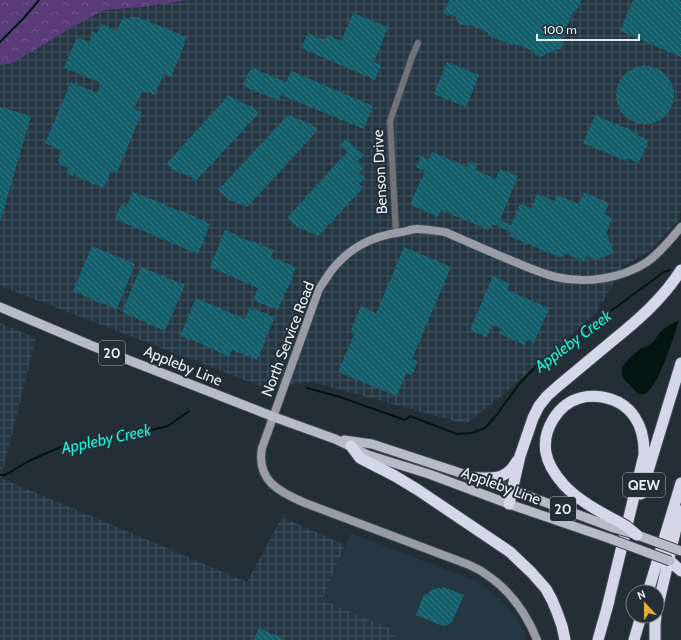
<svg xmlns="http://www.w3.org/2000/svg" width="681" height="640" font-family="Cabin,sans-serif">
  <defs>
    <pattern id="industrial-grid" width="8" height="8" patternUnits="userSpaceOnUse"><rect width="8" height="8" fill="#263744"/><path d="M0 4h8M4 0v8" fill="none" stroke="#46545f"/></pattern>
    <pattern id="forest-crowns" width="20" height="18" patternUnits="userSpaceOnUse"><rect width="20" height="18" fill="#5b3c7a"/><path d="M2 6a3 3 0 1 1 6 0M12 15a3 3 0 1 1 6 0" fill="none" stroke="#73588d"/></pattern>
    <pattern id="building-back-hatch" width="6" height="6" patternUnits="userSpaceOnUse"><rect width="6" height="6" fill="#13606d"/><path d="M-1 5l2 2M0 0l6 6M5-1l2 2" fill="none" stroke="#357782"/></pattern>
  </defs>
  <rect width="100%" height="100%" fill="#232e36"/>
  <path fill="#263744" d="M351,533L478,582L497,596L516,616L525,635L526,640H394L395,631L322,600Z"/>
  <path fill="url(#industrial-grid)" d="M188,0H681V210L678,221L650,251L622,267L597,312L505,393L466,424L312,382L265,388L0,286V65L13,62L69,29L104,10L143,7Z
    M0,323L36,338L1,478L247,582L282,517L345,545L322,600L396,631L394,640H0Z"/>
  <path fill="url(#forest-crowns)" d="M0,0H188L143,7L104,10L69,29L13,63L0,65Z"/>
  <path fill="#041512" d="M679,321C674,334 658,391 644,394C639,396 633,389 630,385C625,381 621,376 622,369C624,362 634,354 640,349C644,347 650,345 653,342C655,339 657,337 659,334C664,328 671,323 679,321Z"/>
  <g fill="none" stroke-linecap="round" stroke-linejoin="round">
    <path stroke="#041512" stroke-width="2" d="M0,42L23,19L39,0
      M307,388L340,397L405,420L410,416L457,434L472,433L485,428L495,417L520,383L536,366L664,272L670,270
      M0,475H5L29,461L65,445L104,437H123L168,426L189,411"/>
  </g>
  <path fill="url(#building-back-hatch)" d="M449,0H581L577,10L573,11L562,39L563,43L561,49L557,50H555L545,54V55L541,57L535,55L533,51L516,44L512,45L489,36L487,32L470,25L466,26L458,23L456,17L450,14L449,16L445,14L444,12Z
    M633,0H678L681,1V57L620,31Z
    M353,13L388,27L374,62L381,65L375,80L301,48L308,33L325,40L328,35L341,41Z
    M123,17L129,19L130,17H138L187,37L184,42L185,43L171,77L164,74L155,95L148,92V93L142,91L134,109L142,112L117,173L111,171L105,185L103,187H101L77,177L75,174V172L73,177L66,173L68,168L61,165L58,160L61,150L45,143L71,82L97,93L101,83L64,68L77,37L89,42L93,31L97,33L101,24L117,31Z
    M447,62L479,75L466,107L434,94Z
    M616 95a29 29 0 1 1 58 0a29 29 0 1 1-58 0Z
    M253,68L286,82L291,71L373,106L364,129L281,95L279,101L243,86L248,73Z
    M229,95L234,99L252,107L259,113L195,182L191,177L173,170L166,164Z
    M0,107L31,116L1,219H0Z
    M288,115L311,124L318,130L247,207L229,200L218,190Z
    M595,115L638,133L637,135L648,140L647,144L648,145L647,148H645L639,163L627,158L626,161L583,143Z
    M346,139L364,155L358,161L364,167L359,173L365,178L359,184L363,188L318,236L297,227L287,218L347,152L340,145Z
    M432,152L468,167L470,161L477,164L475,170L496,179L500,169L518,176L500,220L511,225L520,204L532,208L537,194L555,201L557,195L579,204L584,192L609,203L604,214L612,218L606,234H607L614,253L596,260L586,256L584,262L564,253L561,258L509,236L511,232L492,224L489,230L441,210L438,217L410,205L425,171L416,167L421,156L429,160Z
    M133,192L164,204V205L180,211V210L210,224L198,254L115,219L121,205L126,207Z
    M225,230L235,234V235L252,242V241L274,250L271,257L296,267L292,276H293L288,289L287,288L278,310L253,300L258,288L210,267Z
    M92,246L135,264L117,309L102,303V304L73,291Z
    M404,247L451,267L412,359L418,361L412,375L406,373L397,396L338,372L353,337H354L351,330L361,306L374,312L376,314Z
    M141,267L185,285L165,331L122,312Z
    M493,276L510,284L507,290L549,308L534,343L527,340L525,345L500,334L502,329L492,325L487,337L470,330Z
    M196,298L245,319L250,307L275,317L265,339L266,340L257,360L232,350L229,357L191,339L190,340L180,336Z
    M443,587L464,595L452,622L447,625L443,626L416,615L424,594L427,595L430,591L434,589L438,588L442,589Z
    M259,628L286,640H254Z"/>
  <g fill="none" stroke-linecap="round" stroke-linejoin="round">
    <g stroke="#3e4950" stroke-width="8">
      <path id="street" d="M396,233L390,121L412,57L418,43"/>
    </g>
    <g stroke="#3e4950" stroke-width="10">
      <path id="secondary" d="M537,640C526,612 509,589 484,573C479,569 473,567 467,564L305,503C279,492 256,480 262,448L319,289C323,283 327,277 331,271C350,247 372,236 402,232C407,231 412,229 417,229C426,229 435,231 445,232C466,241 488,251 510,260C525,266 540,273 556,277C585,284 621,279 647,262C660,253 671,239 681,227"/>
    </g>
    <g stroke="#3e4950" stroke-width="11">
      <path id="primary" d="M0,307L90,345L274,417L335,439L368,455L429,474L509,504L611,539
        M344,440L372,444L512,490L614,528"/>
    </g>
    <g stroke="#3e4950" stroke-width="13">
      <path id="highway" d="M351,446L360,458L395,476L418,490L510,552L532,573L546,589L552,600L557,612L562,626L565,640
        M471,477C491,479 506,481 517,461
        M641,494L681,363
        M509,504L520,456L533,418L539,406L547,396L557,387C575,372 593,357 611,342C637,321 663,299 681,270
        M670,561L681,571
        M648,592L681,483
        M607,608L644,455C645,426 632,402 602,397C595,396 587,396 580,398C558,404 542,430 546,453C548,464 556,476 564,485C578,500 598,511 617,521
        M657,610L680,511
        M598,640L609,601
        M634,640L641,616
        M655,640V624L656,616"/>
    </g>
    <use href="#street" stroke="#72737a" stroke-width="6"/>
    <use href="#secondary" stroke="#999ca6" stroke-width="8"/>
    <use href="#primary" stroke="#b7bbc8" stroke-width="9"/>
    <use href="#highway" stroke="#d3d7e7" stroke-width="11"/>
    <g stroke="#3e4950" stroke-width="11" stroke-linecap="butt">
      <path id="primary-bridge" d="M614,528L637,535L681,551
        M611,539L670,561"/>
    </g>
    <g stroke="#3e4950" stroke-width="13" stroke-linecap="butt">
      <path id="highway-bridge" d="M617,521L626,526L637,535"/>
    </g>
    <use href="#primary-bridge" stroke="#b7bbc8" stroke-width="9"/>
    <use href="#highway-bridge" stroke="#d3d7e7" stroke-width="11"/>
  </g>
  <g text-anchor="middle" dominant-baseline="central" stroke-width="4" stroke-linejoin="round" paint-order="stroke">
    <g fill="#232e36" stroke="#acb4ba" stroke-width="1">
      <rect x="99" y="341" width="26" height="24" rx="3"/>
      <rect x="623" y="473" width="42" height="24" rx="3"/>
      <rect x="550" y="497" width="26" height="24" rx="3"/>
    </g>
    <g font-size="14" font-weight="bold" fill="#e6edf3">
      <text x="112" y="353">20</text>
      <text x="644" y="485">QEW</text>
      <text x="563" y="509">20</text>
    </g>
    <g font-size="15" fill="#e6edf3" stroke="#232e36">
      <text transform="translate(380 172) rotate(-93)">Benson Drive</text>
      <text transform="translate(288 339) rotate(-69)">North Service Road</text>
      <text transform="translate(183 366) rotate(22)">Appleby Line</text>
      <text transform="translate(501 486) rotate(20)">Appleby Line</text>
    </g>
    <g font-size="16" font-style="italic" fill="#1fefd4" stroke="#232e36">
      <text transform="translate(573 341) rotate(-37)">Appleby Creek</text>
      <text transform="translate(106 439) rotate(-12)">Appleby Creek</text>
    </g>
  </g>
  <g transform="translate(645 604) rotate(338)"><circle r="19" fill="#232e36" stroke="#717a82"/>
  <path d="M0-3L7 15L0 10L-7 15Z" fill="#e0b034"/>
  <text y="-6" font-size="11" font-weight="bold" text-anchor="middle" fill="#e6edf3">N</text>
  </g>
  <path d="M537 34v6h102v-6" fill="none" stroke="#e6edf3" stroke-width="2"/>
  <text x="543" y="34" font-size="12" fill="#e6edf3" stroke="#232e36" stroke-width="3" paint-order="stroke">100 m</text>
</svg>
